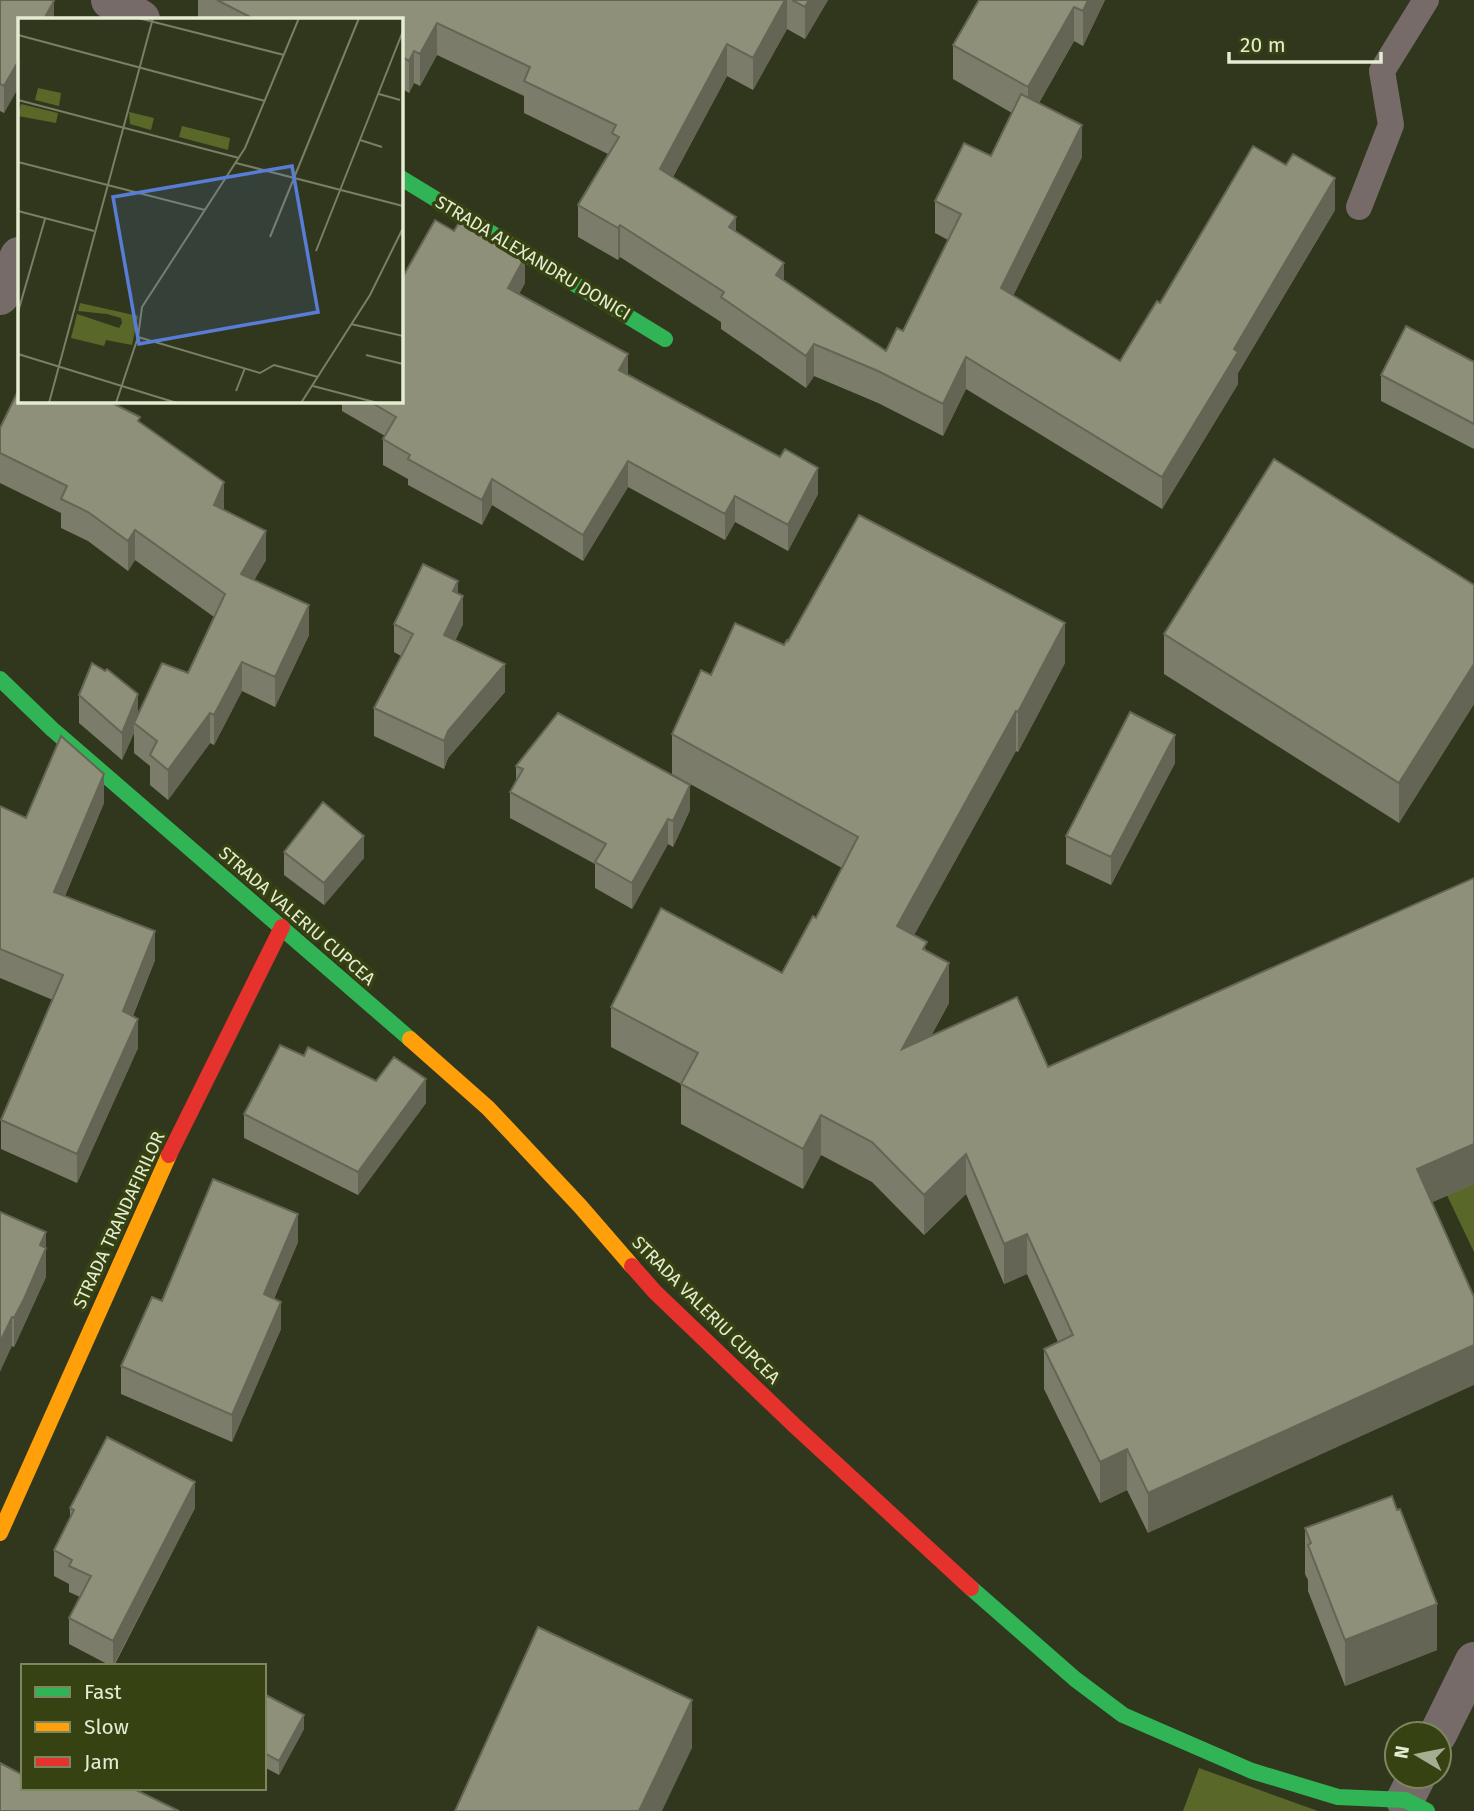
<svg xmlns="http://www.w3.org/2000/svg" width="1474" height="1811" font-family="'Fira Sans',sans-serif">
  <rect width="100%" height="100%" fill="#30371d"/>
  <path fill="#596828" d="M1474,1179V1252L1444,1189Z
    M1199,1768L1318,1811H1183Z"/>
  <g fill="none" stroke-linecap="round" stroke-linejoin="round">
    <path stroke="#766b68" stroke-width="26" d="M1359,207L1391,125L1382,71L1426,0"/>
    <path stroke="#766b68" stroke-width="38" d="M110,0L141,19
      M0,296L19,256
      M1438,1734L1474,1661
      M1405,1800L1417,1776"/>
    <path stroke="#30b455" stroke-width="16" d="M401,178L665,339
      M0,679L52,729L410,1039
      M971,1588L1075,1679L1123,1715L1252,1771L1338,1797L1405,1800L1427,1811"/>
    <path stroke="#ff9f0a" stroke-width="16" d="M410,1039L488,1108L580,1206L632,1266
      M0,1533L169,1155"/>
    <path stroke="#e5322d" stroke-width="16" d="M169,1155L282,927
      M632,1266L655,1292L795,1426L971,1588"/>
  </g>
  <path fill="#7b7c69" d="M0,0L54,19L4,113L0,111Z
    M198,0H828L805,39L787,29L753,90L727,76L673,177L736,232L784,280L886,351L903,331L948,240L935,233V201L991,156L1012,113L953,79V45L979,0H1105L1083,46L1074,41L1039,103L1082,157L1013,296L1120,361L1160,303L1335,210L1238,373V384L1162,509L966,389L943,436L878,403L814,376L806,388L721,329V322L620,257L618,260L578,237V205L608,154L524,113V96L437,55L420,86L414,83L409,93L401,88V19H198Z
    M525,283L519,294L628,375L818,494L788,551L735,522L725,540L628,487L583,561L492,505L482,525L408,485V479L383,465V439L385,436L342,411V401H401Z
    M1474,362V449L1381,401V375Z
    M140,422L224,510L266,560L254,580L309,635L275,707L242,691L214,745L210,743L168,800L150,785V766L134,753V733L122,760L79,723V695L138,714L188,673L214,617L135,560L128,571L88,541L61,528V513L0,483V428Z
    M1474,585V704L1399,823L1164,674V634Z
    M458,594L463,624L455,641L505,692L448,758L444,769L374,736V708L401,656L394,652V624Z
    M784,645L1065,663L1018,752L1016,751L914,935L927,951L949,1003L931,1036L1048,1067L1474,878V1184L1432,1202L1148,1533L1127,1490L1100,1503L1044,1389V1349L1058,1342L1027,1274L1004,1284L966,1194L924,1235L872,1182L821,1155L803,1189L681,1124V1084L611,1047V1007L782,973L816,918L842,868L672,774V734L711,675Z
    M1175,763L1111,885L1066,864V836Z
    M516,766L690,810L673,847L668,844L632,909L595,888V864L510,818V792L516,782Z
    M104,803L65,896L155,960L133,1016L138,1048L77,1183L1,1149V1120L53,1000L0,978V806L26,818Z
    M284,852L364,858L324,905L284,875Z
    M304,1056L376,1081L426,1103L358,1195L244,1138V1114Z
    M0,1212L46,1248V1277L14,1347L12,1346Z
    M298,1242L274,1299L281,1329L232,1442L121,1394V1366L162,1301Z
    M70,1508H195L114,1666H111L69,1644V1618L80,1597L69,1592V1584L54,1576V1550L70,1518Z
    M1305,1528L1437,1650L1345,1686L1308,1591V1580L1305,1574Z
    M264,1694L304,1729L279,1775L264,1767Z"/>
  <path fill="#646555" d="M785,0H787V29L753,90V58Z
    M809,0H828L805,39V7Z
    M1088,0H1105L1083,46V11Z
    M54,1V19H44Z
    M1074,7V41L1028,122V87Z
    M437,23V55L420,86V54Z
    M727,44V76L660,201V169Z
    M414,51V83L409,93V61Z
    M19,60V87L4,113V86Z
    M1082,125V157L1001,320V288Z
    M1335,178V210L1238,373V384L1162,509V477L1234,349Z
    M736,217V249L729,227Z
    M620,225V257L618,260V228Z
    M525,257V283L508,314V288Z
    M784,263V295L776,275Z
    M814,344V376L806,388V356Z
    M628,354V380L619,370Z
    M966,357V389L943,436V404Z
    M628,461V487L583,561V535Z
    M818,468V494L788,551V525Z
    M492,479V505L482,525V500Z
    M224,482V512L214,505Z
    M735,496V522L725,540V514Z
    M135,530V560L128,571V541Z
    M266,531V560L241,603V574Z
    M458,581V607L463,596V624L444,663V635L453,591Z
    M309,605V635L275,707V677Z
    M1065,623V663L1018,752V712Z
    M242,662V691L214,745V715Z
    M505,664V692L448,758L444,769V741L448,731Z
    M1474,664V704L1399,823V783Z
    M138,694V722L134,723V733L122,760V733Z
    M1016,711V751L897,966V926Z
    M210,713V743L168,800V770Z
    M1175,735V763L1111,885V857Z
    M104,774V803L54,921V892Z
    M690,785V810L673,847V821Z
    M668,819V844L632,909V883Z
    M364,836V858L324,905V883Z
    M155,931V960L123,1040V1011Z
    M949,963V1003L902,1089V1049Z
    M138,1019V1048L77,1183V1154Z
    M426,1079V1103L358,1195V1172Z
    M821,1115V1155L803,1189V1149Z
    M1474,1144V1184L1417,1209V1169Z
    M966,1154V1194L924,1235V1195Z
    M298,1214V1242L264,1322V1294Z
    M46,1232V1277L14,1347V1318L40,1245Z
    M1027,1234V1274L1004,1284V1244Z
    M281,1302V1329L232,1442V1415Z
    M12,1317V1346L0,1372V1342Z
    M1474,1345V1385L1148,1533V1493Z
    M1127,1449V1490L1100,1503V1462Z
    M195,1482V1508L113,1666V1641Z
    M1437,1604V1650L1345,1686V1640Z
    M692,1700V1748L662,1811H639Z
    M304,1715V1729L279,1775V1761Z"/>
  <path fill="#8f907a" stroke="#646555" stroke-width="2" d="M0,0H52L54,1L44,19H19V60L4,86L0,84Z
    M217,0H785L753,58L727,44L660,169L736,217L729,227L784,263L776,275L886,351L897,328L903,331L961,214L935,201L964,143L991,156L1021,94L1082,125L1001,288L1120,361L1157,301L1160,303L1253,146L1286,165L1293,154L1335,178L1234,349L1238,352L1162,477L966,357L943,404L878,371L814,344L806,356L721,297L724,292L620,225L618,228L578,205L619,137L612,133L616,125L524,81L530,67L437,23L420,54L414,51L409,61L401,56V19H254Z
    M792,0H809L805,7Z
    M979,0H1088L1083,11L1074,7L1028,87L953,45Z
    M435,220L454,231L460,221L525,257L508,288L628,354L619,370L780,457L785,449L818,468L788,525L735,496L725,514L628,461L583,535L492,479L482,500L408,459L410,455L383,439L396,417L369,401H401V280Z
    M1406,326L1474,362V424L1381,375Z
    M19,389V401H108L140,417L138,421L224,482L214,505L266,531L241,574L309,605L275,677L242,662L214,715L210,713L168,770L150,755L157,741L134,723L162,663L188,673L225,594L135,530L128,541L88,512L61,499L67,486L0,453V428Z
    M1274,459L1474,585V664L1399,783L1164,634Z
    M859,515L1065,623L1018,712L1016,711L897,926L927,942L923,949L949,963L902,1049L1017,997L1048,1067L1474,878V1144L1417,1169L1474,1297V1345L1148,1493L1127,1449L1100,1462L1044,1349L1073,1335L1027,1234L1004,1244L966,1154L924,1195L872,1142L821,1115L803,1149L681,1084L698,1053L611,1007L661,908L782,973L813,916L816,918L858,837L672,734L701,670L711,675L735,623L784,645L787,640L788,641Z
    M423,564L458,581L453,591L463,596L444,635L505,664L448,731L444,741L374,708L413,634L394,624Z
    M92,663L105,671L107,669L138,694L122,733L79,695Z
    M1130,712L1175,735L1111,857L1066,836Z
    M558,713L690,785L673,821L668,819L632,883L595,862L606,844L510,792L523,769L516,766Z
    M61,736L104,774L54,892L155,931L123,1011L138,1019L77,1154L1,1120L63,975L0,949V806L26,818Z
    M323,802L364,836L324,883L284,852Z
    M280,1045L304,1056L308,1047L376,1081L394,1057L426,1079L358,1172L244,1114Z
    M213,1179L298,1214L264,1294L281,1302L232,1415L121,1366L152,1297L162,1301Z
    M0,1212L46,1232L40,1245L46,1248L24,1299L14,1318L12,1317L0,1342Z
    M107,1437L195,1482L113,1641L69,1618L91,1576L69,1566L72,1560L54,1550L74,1510L70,1508Z
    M1392,1496L1397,1510L1400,1509L1437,1604L1345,1640L1308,1545L1311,1543L1305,1528Z
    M538,1627L692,1700L639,1811H455Z
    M264,1694L304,1715L279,1761L264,1753Z
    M0,1763L23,1775V1788H132L179,1811H0Z"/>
  <g text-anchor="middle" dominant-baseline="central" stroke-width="7" stroke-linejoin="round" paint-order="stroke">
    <g font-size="18" fill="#e4ecd2" stroke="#364212">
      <text transform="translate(533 258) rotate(31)">STRADA ALEXANDRU DONICI</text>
      <text transform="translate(297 916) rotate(41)">STRADA VALERIU CUPCEA</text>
      <text transform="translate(119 1220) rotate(-65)">STRADA TRANDAFIRILOR</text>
      <text transform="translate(706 1310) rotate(45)">STRADA VALERIU CUPCEA</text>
    </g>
  </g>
  <g transform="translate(18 18)">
    <rect width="385" height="385" fill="#30371d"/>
    <path d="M20,70L43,75L41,88L17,82ZM3,86L40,95L38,105L0,98ZM111,94L136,100L133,112L112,106ZM164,108L212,120L210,132L161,119ZM62,285L120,298L114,327L88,322L86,328L53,320L59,296L101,310L104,305L103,300L89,296L60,293Z" fill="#596828"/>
    <path fill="none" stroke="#787f65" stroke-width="2" d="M120,0L266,37M0,17L247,83M361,76L382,82M0,82L221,140M342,122L364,129M0,144L187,192M218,145L385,188M0,193L76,213M252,219L341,0M298,233L385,13M0,294L27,201M333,306L385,318M120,319L242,355L256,347L300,359M0,336L159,385M348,337L385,346M295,368L360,385M218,373L227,350M31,385L135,0M98,385L120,319L124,289L227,130L281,0M283,385L352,277L385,210"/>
    <path fill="#597dd6" fill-opacity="0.15" stroke="#597dd6" stroke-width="3.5" d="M274,148L300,294L121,326L95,179Z"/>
    <rect width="385" height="385" fill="none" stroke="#e4ecd2" stroke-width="3.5"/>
  </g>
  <rect x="21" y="1664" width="245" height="126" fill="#364212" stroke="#7c865f" stroke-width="2"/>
  <rect x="35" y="1687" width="35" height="10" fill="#30b455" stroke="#7c865f" stroke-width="2"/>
  <text x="84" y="1699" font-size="21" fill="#e4ecd2">Fast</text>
  <rect x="35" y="1722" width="35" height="10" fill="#ff9f0a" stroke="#7c865f" stroke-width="2"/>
  <text x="84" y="1734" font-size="21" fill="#e4ecd2">Slow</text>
  <rect x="35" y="1757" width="35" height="10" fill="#e5322d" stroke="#7c865f" stroke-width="2"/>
  <text x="84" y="1769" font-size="21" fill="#e4ecd2">Jam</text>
  <g transform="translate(1418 1755) rotate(280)"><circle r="33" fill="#364212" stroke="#7c865f" stroke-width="2"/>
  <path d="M0-5L12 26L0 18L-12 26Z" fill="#a5ad93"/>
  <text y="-10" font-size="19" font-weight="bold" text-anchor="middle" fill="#e4ecd2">N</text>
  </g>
  <path d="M1229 52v10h152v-10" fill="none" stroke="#e4ecd2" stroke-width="3.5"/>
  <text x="1240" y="52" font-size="21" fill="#e4ecd2" stroke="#364212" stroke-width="5" paint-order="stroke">20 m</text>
</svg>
